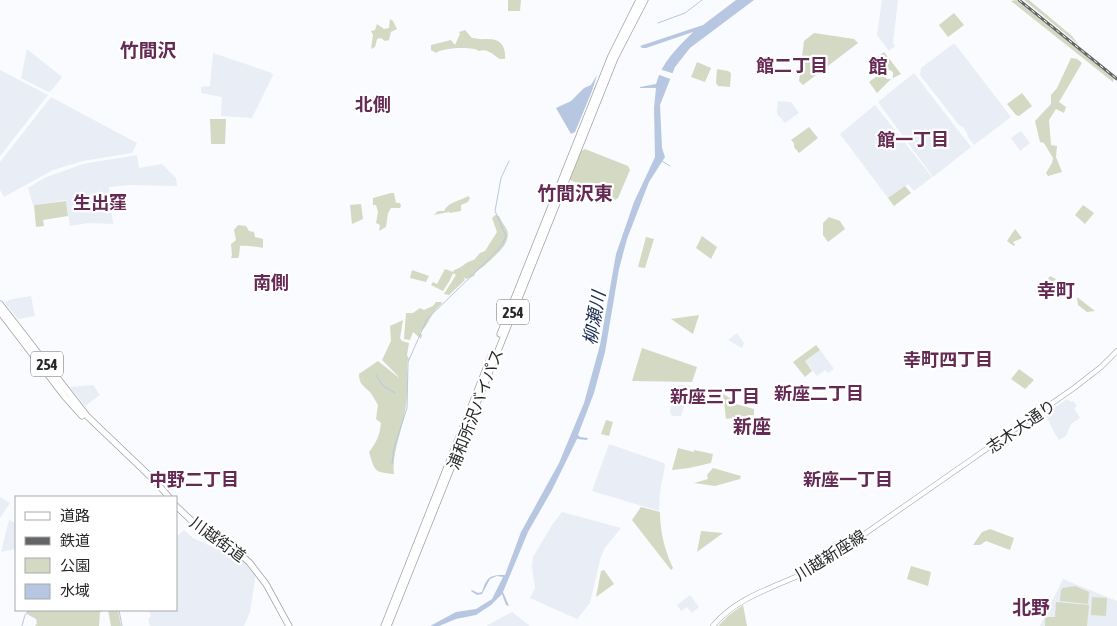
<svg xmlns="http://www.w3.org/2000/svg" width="1117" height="626" font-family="'Asap Condensed','Noto Sans JP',sans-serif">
  <rect width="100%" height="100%" fill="#fafbfe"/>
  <path fill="#e8edf6" d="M882,0H898L893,43L895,46L889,51L877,35Z
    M953,44H955L1011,117L974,145L968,137L967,133L963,127L959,125L920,75L921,68Z
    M27,49L62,77L51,91L48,92L21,78Z
    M213,53L272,73L273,75L252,118L221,116L222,97L201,93V87L210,86Z
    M0,70L48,95L0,156Z
    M914,73L971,147L933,177L878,102Z
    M51,97L137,143L132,153L83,161L53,170L4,197L0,190V162Z
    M778,101L791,102L799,113L785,123L777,114Z
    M875,105L932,177L914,191L908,184L888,198L840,134Z
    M1021,131L1030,143L1020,151L1011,138Z
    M137,155L139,168L162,164L176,178L177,186L130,185L109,187L113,224L88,223L70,226L66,200L33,205L28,188L44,178L83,164Z
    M31,296L35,316L18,319L4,302L13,299Z
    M737,333L744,343L742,348L728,340Z
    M820,350L834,369L828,373L825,370L817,376L805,361Z
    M93,385L100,395L85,406L70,387Z
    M682,385L691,386L681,416H674L671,415L670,412L674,387Z
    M1067,399L1071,402L1073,401L1077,406L1074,408L1080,418L1071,424L1066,436L1059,440L1054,432L1045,414Z
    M609,444L664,463L665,466L660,492L659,511L592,491Z
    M0,497L10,503L0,518Z
    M562,512L621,528L604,549L600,560L590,603L577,619L530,598L535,588L532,567L533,557L552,525Z
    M9,520L16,523V549L1,552Z
    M184,530L193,538L215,548L218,545L228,547L256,573L250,612L244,626H150L148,619L151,616L149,610H176V537Z
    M1063,579L1117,601V626H1040Z
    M690,595L699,607L692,613L687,607L681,611L677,605Z
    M512,612L530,626H486Z"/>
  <path fill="#d3d9c2" d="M508,0H521L520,11H508Z
    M1016,0L1114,78L1113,82L1011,1Z
    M1024,0H1029L1072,36L1079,45Z
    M954,13L964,25L948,37L939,25Z
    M390,19L393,21L397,29L391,32L389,40L385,41L381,38L377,39L375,47L371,49L373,35L371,31L375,30L377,24L384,29L389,28Z
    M465,30L472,38C477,38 480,40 485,39C499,38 506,44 505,59H500C493,55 488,48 479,51C472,46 443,48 436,53L431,50V45L451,40L455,45L460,34L459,32Z
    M814,33L854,39L858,43L803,85L799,81L804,41Z
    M884,52L901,74L893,78V72L890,70L886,71L885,77L887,79H891L877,93L869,82L881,73L872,61Z
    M1071,58L1077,59L1082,63L1059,102L1066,107L1064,113L1056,109L1049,120L1051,145L1057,146L1056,157L1062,172L1048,176L1046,173L1052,163L1053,158L1044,143L1040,142L1035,121L1051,104V95L1057,88Z
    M697,62L711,68L705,82L691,77Z
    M717,69L728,71L731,73L730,87L718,86L716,83Z
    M1022,93L1032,106L1019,116L1016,115L1007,104Z
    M210,119H226L225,144H211Z
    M809,127L818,138L799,153L794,147V143L791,140Z
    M585,149L628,166L630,170L618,198L615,200L570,180L581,151Z
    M905,186L911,193L894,206L888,198Z
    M391,193H394L396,203H400L401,206L400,208H391L388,213L386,227L379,231L380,225L376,223L378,212L376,205H373V198Z
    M468,196L470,198L468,202L461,205V211L450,213L449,212L434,215L438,211H444C448,202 460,201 468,196Z
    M66,201L68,216L43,220L44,226L36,227L34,205Z
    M361,204L363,219L352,224L350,205Z
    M1083,205L1094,213L1085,224L1075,215Z
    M495,215L499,216C501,221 505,226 507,230C512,244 493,257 484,266C479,270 476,270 474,276L466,279L463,277L465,280L449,295L444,294L456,275L453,273L450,280L443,291L431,285L433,282L437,284L445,269L453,272L454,270C462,268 466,261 474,260L480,253L485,251L497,232L492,218Z
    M829,217L840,221L845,229L828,242L823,235V223Z
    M238,225L246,226L249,231L254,232L255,237L263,239V248C258,247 245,245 240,246L239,256L238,258H231L232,255L231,244L236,240L234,230Z
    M1015,229L1022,238L1013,242L1015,245L1014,246L1011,244L1013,243L1011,244L1007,241Z
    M702,236L717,247L711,259L696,248Z
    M646,237L654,239L645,268L638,267Z
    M412,270L429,276L426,282L410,278Z
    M1050,276L1056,279L1042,295L1038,291Z
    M1077,297L1095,311L1087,312L1078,305Z
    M436,302H441L442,303C439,307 436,308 434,312C429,319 427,327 420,332L422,335L421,339L413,332L410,340L404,339L406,313H413L420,308L424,310L433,306Z
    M699,315L693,334L671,319Z
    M403,320L400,338L402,341L409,343L407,355L409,359L407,362C407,376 408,391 406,405C404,426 391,454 394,474C374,472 375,472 369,452C376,443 380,435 381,423L376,419L378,405C375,400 372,394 369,391C362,385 359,383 359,374L378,361L398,377L399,382L398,376L382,360L391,341L390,326Z
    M816,345L820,350L805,361L812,371L805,377L793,362Z
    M642,348L697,367L692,382L632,381Z
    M1019,369L1034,380L1025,389L1011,379Z
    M723,394L735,401L736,404L754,409V415L726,419Z
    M606,420L613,422L609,436L601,434Z
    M678,448L694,452V450L713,454L711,463L689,468L672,470Z
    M713,468L741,476L740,479L715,486L694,483L708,479L707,475Z
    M641,507L660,512C660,532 665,551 673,568L671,570L632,520Z
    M990,529L1014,538L1010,550L986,541L980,545H973L982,532Z
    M701,531L723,533L697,552Z
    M911,566L931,572L928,586L907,579Z
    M604,570L614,584L596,597L601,571Z
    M1075,586L1089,592L1088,604L1060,601L1061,590L1063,588Z
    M1092,597L1107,598L1106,616L1091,615Z
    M1056,602L1089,605L1087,626H1045V617H1055Z
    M743,605L747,626H718L728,616Z
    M27,610H105L100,612L99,626H35L37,623L36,619L27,614Z
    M108,610H118L121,626H111Z"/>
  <path fill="#b8c7e1" d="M736,0H754L690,48L675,67L660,105L662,148L665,157L649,182L627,239L619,269L605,352L594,393L578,435L580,437L588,438L587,440L577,439L552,490L528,532L503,592L509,606L506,605L502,594L491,605L476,615L456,619L439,626H430L456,612L476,609L492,599L503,577L497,576L490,579L482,594L477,595L471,591L472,590L478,593L482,592C487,577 489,575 505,575L521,532L559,463L584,403L600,345L616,254L634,202L655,157L654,108L656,88H640V87L656,84C662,62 677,48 693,32L646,48H642L640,46L703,25Z
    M597,75L592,91L575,132L571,134L556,108L571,101L584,88L591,85Z"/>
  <path fill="#fafbfe" d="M659,69L675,74L673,80L657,74Z"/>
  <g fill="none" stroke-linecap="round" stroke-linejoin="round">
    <path stroke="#b8c7e1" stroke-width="1" d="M658,23L685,13L702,0
      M662,161L670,166
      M376,375L383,386L395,393
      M392,464L394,448L407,408L408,362L427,319L484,264L502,245L506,236L495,211L501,178L509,161
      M119,610L122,626
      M22,626L25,615L29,610"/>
    <g stroke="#a1a2a5" stroke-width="5.5">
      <path id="secondary" d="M713,626C735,599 769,589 800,575C815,568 829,559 843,549L1074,388L1101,367L1117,351"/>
    </g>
    <g stroke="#a1a2a5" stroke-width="7">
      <path id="trunk" d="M0,304L87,416L155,481L169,497
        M0,312L65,397L82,416
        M500,334L611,56L639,0
        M176,506L193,522L234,549L249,562L266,584L289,626
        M384,626L491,356
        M388,626L615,58L645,0"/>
    </g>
    <use href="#secondary" stroke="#fff" stroke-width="4.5"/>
    <use href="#trunk" stroke="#fff" stroke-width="5.5"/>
    <g stroke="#646566" stroke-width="3">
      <path id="rail" d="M1019,0L1117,79"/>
    </g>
    <use href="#rail" stroke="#fff" stroke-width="1" stroke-dasharray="4" stroke-linecap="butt"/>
  </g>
  <g text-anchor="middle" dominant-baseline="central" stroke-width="4.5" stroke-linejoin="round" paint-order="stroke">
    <g fill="#fff" stroke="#676868" stroke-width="1">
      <rect x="497" y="299.5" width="32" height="25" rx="4"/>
      <rect x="31" y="351.5" width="32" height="25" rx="4"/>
    </g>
    <g font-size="15" font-weight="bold" fill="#262728">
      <text x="513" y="312">254</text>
      <text x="47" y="364">254</text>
    </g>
    <g font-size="16" fill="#262728" stroke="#fff">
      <text transform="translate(475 409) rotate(-69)">浦和所沢バイパス</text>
      <text transform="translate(1021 426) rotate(-35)">志木大通り</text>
      <text transform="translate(218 539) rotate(36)">川越街道</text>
      <text transform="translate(830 555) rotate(-32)">川越新座線</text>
    </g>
    <g font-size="18" font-weight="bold" fill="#652a53" stroke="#fff">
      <text x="792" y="65">館二丁目</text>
      <text x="373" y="104">北側</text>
      <text x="913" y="139">館一丁目</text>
      <text x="100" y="202">生出窪</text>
      <text x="271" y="282">南側</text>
      <text x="948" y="359">幸町四丁目</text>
      <text x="819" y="393">新座二丁目</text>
      <text x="715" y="396">新座三丁目</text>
      <text x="194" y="479">中野二丁目</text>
      <text x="848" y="479">新座一丁目</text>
    </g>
    <g font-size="18" font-style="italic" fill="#192c50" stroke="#fff">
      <text transform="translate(594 318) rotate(-80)">柳瀬川</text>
    </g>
    <g font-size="19" font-weight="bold" fill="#652a53" stroke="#fff">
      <text x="148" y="50">竹間沢</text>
      <text x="878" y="66">館</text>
      <text x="575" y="193">竹間沢東</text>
      <text x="1056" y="290">幸町</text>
      <text x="752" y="426">新座</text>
      <text x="1031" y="607">北野</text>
    </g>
  </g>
  <rect x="15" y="496" width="162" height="115" fill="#ffffff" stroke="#a8a9a9"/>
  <rect x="25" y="512" width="25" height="8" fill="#ffffff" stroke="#a8a9a9"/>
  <text x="60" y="521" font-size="15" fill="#262728">道路</text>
  <rect x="25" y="537" width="25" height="8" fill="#646566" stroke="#a8a9a9"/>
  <text x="60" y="546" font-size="15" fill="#262728">鉄道</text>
  <rect x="25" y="558" width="25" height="15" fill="#d3d9c2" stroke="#a8a9a9"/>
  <text x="60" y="571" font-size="15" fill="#262728">公園</text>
  <rect x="25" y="584" width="25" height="15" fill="#b8c7e1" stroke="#a8a9a9"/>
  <text x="60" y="596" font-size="15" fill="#262728">水域</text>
</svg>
